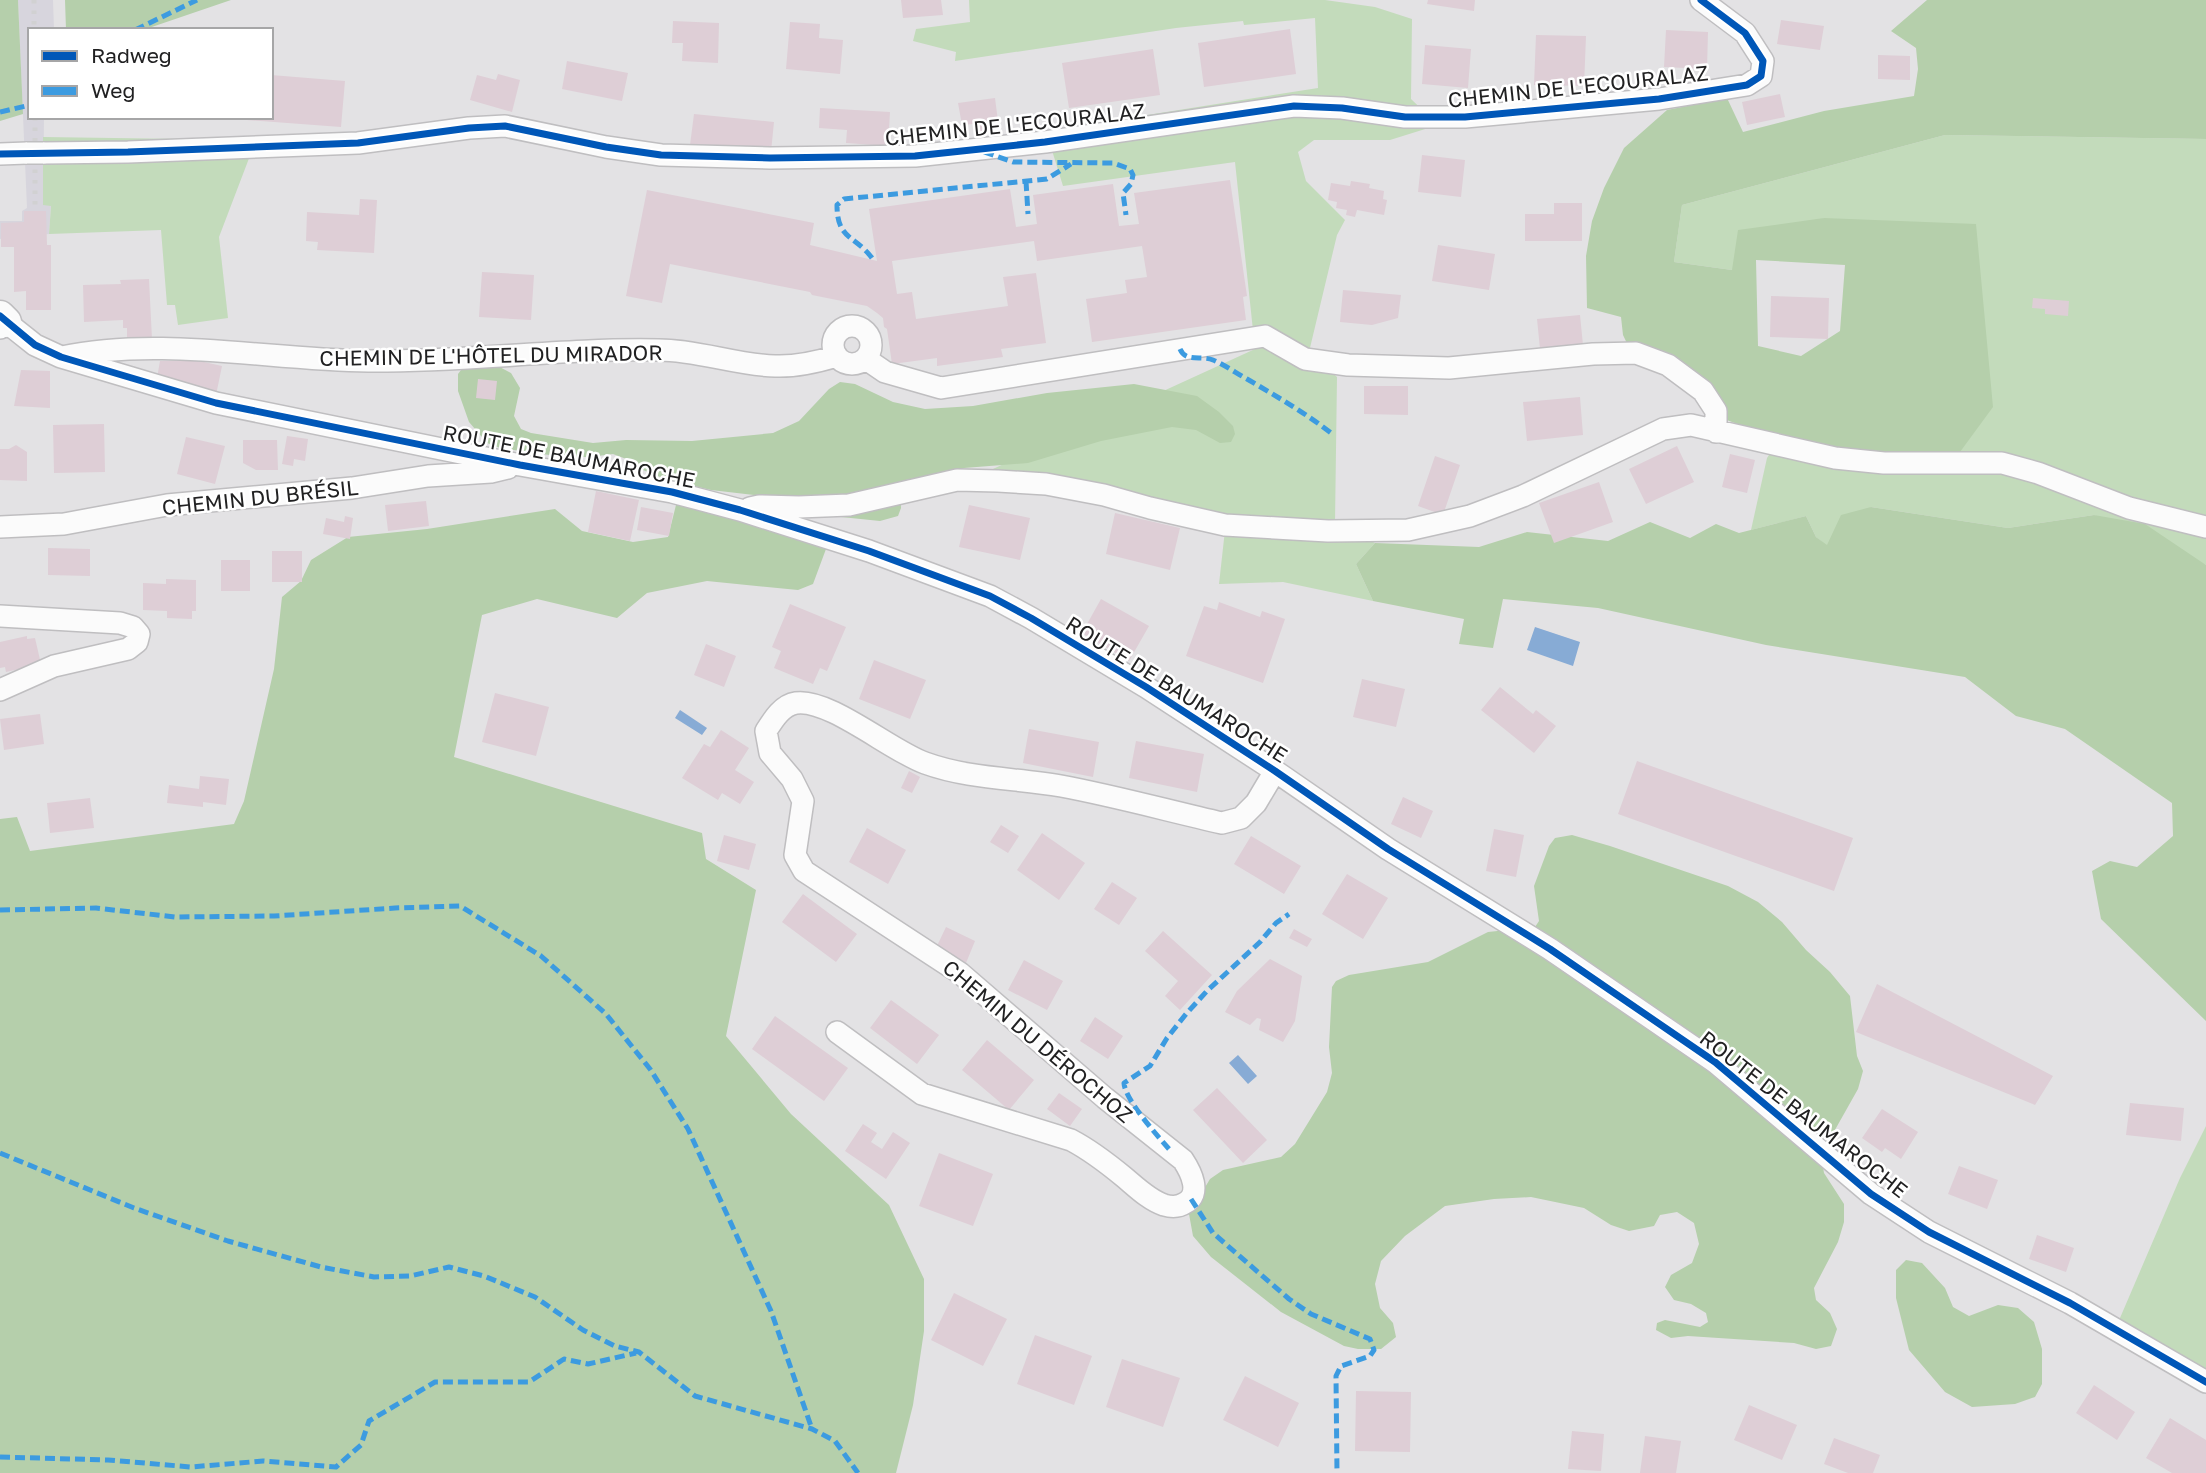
<svg xmlns="http://www.w3.org/2000/svg" width="2206" height="1473" font-family="'Golos Text',sans-serif">
  <rect width="100%" height="100%" fill="#e3e2e4"/>
  <path fill="#d7d5dd" d="M18,0H53L54,30H30V117H44L43,205H51L49,234L0,239V221H22V211L27,208Z"/>
  <path fill="#c3dbbb" d="M969,0H1325L1375,7L1412,19L1411,99L1438,125L1390,140H1314L1298,152L1306,181L1345,220L1337,235L1309,352L1337,377L1335,523L1375,543L1356,564L1373,601L1283,582L1219,584L1225,530L1045,490L958,485L1255,349L1235,162L1063,186L1046,131L1318,88L1315,18L1244,25L1243,21L1176,28L955,61L956,52L913,41L916,29L970,22Z
    M1945,135L2206,139V565L2094,515L2008,528L1871,507L1827,546L1816,537L1806,516L1751,530L1767,458L1779,440L1960,452L1824,218L1732,270L1674,262L1682,205Z
    M43,137L256,140L219,237L228,318L178,325L175,305H167L161,230L49,234L51,206L43,205Z
    M2206,1126V1391L2106,1332L2120,1318L2180,1178Z"/>
  <path fill="#b5cfab" fill-rule="evenodd" d="M0,0H18L23,114L0,121Z
    M65,0H231L143,30H66Z
    M1927,0H2206V139L1945,135L1682,205L1674,262L1732,270L1738,230L1824,218L1976,224L1993,407L1960,452H1845L1779,440L1706,412L1698,396L1664,369L1634,358L1623,335L1621,317L1587,308L1586,256L1592,221L1604,188L1624,148L1667,110L1727,98L1743,132L1824,111L1914,96L1918,69L1916,48L1891,31ZM1756,260L1845,265L1840,331L1801,356L1758,346Z
    M492,363L511,373L520,388L514,416L521,429L531,433L593,443L626,440L692,441L773,433L799,421L829,389L840,382L855,384L893,402L925,409L973,406L1047,393L1134,384L1197,396L1219,412L1233,426L1235,434L1231,442L1220,443L1196,430L1172,427L1101,441L1028,463L964,468L906,480L900,484L901,508L898,516L880,521L812,514L754,495L711,490L665,479L643,470L629,460L613,454L590,457H564L500,448L487,443L469,422L458,391V374L464,366Z
    M677,501L826,549L813,584L798,590L707,581L647,593L617,618L537,599L482,615L454,757L702,833L706,859L756,890L726,1036L791,1114L889,1205L924,1279V1331L913,1405L896,1473H0V819L17,817L30,851L234,824L244,801L274,669L282,597L301,581L311,560L348,537L427,529L555,509L582,531L633,542L668,537Z
    M1871,507L2008,528L2094,515L2145,524L2206,565V1021L2101,919L2092,871L2110,861L2137,867L2173,836L2172,803L2065,729L2016,716L1965,677L1766,645L1598,608L1503,599L1493,648L1459,644L1464,619L1373,601L1356,564L1375,543L1479,547L1527,532L1608,541L1650,522L1690,538L1716,524L1739,533L1806,516L1816,537L1827,545L1841,515Z
    M1572,835L1610,846L1728,886L1758,902L1782,922L1806,950L1830,972L1850,996L1857,1056L1863,1071L1858,1089L1827,1144L1822,1161L1824,1173L1844,1204V1222L1838,1242L1814,1288L1816,1300L1830,1313L1837,1329L1831,1346L1816,1349L1794,1343L1688,1336L1671,1338L1656,1330L1657,1323L1665,1320L1700,1327L1708,1322L1706,1313L1691,1304L1674,1300L1665,1287L1671,1275L1692,1263L1699,1244L1694,1223L1677,1212L1660,1215L1654,1226L1629,1231L1611,1225L1584,1208L1531,1197L1494,1199L1445,1206L1405,1236L1381,1261L1375,1284L1380,1308L1393,1323L1396,1337L1381,1349H1358L1344,1346L1281,1312L1211,1257L1193,1236L1189,1214L1210,1179L1223,1170L1281,1157L1295,1144L1327,1092L1332,1073L1329,1047L1332,987L1336,981L1349,975L1428,962L1488,932L1535,927L1539,921L1534,886L1549,846L1555,838Z
    M1906,1260L1922,1263L1945,1288L1953,1307L1969,1316L1998,1305L2018,1308L2034,1322L2042,1349V1384L2035,1397L2015,1404L1972,1407L1945,1392L1909,1350L1896,1298V1270Z"/>
  <path fill="#87abd5" d="M1535,627L1580,642L1573,666L1527,650Z
    M680,710L707,728L702,735L675,718Z
    M1238,1055L1257,1076L1248,1084L1229,1063Z"/>
  <path fill="#deced6" d="M901,0H941L943,15L903,18Z
    M1428,0H1475L1474,11L1427,4Z
    M1781,20L1824,26L1820,50L1777,44Z
    M673,21L719,23L718,63L682,61L683,43H672Z
    M790,22L820,24L819,38L843,40L840,74L786,69Z
    M1290,29L1296,74L1204,87L1198,43Z
    M1666,30L1708,32L1707,69L1664,67Z
    M1536,35L1586,36L1584,86L1534,85Z
    M1425,45L1471,49L1468,88L1422,84Z
    M1153,49L1160,95L1069,108L1062,63Z
    M1878,55L1910,56V80L1878,79Z
    M567,61L628,73L622,101L562,89Z
    M498,74L520,80L512,112L470,100L477,75L496,80Z
    M271,75L345,81L341,127L234,119V117H271Z
    M1780,94L1785,117L1747,125L1742,102Z
    M995,98L999,129L974,132L973,124L962,125L958,103Z
    M820,108L890,112L888,146L846,143L847,130L819,128Z
    M694,114L774,122L771,152L690,145Z
    M1422,155L1465,160L1461,197L1418,192Z
    M1230,180L1247,296L1243,297L1246,320L1092,342L1086,299L1127,293L1125,280L1147,277L1142,246L1037,261L1034,241L892,261L897,294L912,292L916,319L1008,306L1003,277L1036,273L1046,343L1001,349L1003,357L937,366V358L892,364L887,329L884,327L883,318L877,313L867,306L812,295L810,292L670,264L662,303L626,296L647,190L814,223L810,245L877,261L869,209L1010,189L1016,227L1037,224L1033,195L1113,184L1119,226L1139,224L1134,193Z
    M1351,181L1370,184L1369,188L1384,191L1383,199L1387,200L1384,215L1357,210L1355,217L1346,215L1347,210L1336,208L1337,202L1328,200L1331,183L1350,186Z
    M360,199L377,200L374,253L317,250L318,242L306,241L307,212L359,215Z
    M1554,203H1582V241H1525V214H1554Z
    M24,211H46L47,245H51V310H26V291L14,292V247H1V223L24,222Z
    M1438,245L1495,254L1489,290L1432,281Z
    M482,272L534,275L531,320L479,317Z
    M149,279L152,339L127,340V328H123V320L84,322L83,285L121,284L120,280Z
    M1343,290L1401,295L1398,318L1372,325L1340,322Z
    M1771,296L1829,298L1828,339L1770,337Z
    M2033,298L2069,301L2068,316L2045,314V309L2032,308Z
    M1580,315L1583,345L1540,349L1537,319Z
    M186,358L222,366L216,395L157,378L160,361H186Z
    M21,370L50,371V408L14,406Z
    M478,379L497,381L495,400L476,398Z
    M1364,386H1408V415L1364,414Z
    M1580,397L1583,435L1527,441L1523,402Z
    M104,424L105,472L54,473L53,425Z
    M287,436L308,439L305,461L294,459L293,466L282,464Z
    M186,437L225,446L215,484L177,474Z
    M243,440H277L278,470H256L243,463Z
    M16,445L27,452V481L0,480V449H9Z
    M1677,446L1694,482L1646,504L1629,469Z
    M1730,454L1755,460L1747,493L1722,487Z
    M1435,456L1460,465L1443,515L1418,506Z
    M1599,482L1613,522L1554,543L1539,503Z
    M596,491L639,500L630,541L588,532Z
    M426,501L429,526L388,531L385,505Z
    M969,505L1030,518L1020,560L959,547Z
    M641,507L673,513L669,536L637,530Z
    M1115,513L1180,528L1170,570L1106,554Z
    M345,516L353,518L350,539L323,534L326,518L344,522Z
    M48,548L90,549V576L48,575Z
    M272,551H302V582H272Z
    M221,560H250V591H221Z
    M166,579L196,580V611H192V619L167,618V611L143,610V583L166,584Z
    M1101,599L1149,626L1129,661L1082,633Z
    M1219,602L1260,617L1262,611L1285,619L1263,683L1186,656L1204,606L1217,610Z
    M790,604L846,627L827,671L820,668L813,684L774,668L781,651L772,647Z
    M27,636V639L35,638L41,664L6,672L5,667L0,668V642Z
    M706,644L736,656L724,687L694,675Z
    M874,660L926,680L910,719L859,699Z
    M1362,679L1405,689L1396,727L1353,717Z
    M1500,687L1533,714L1536,710L1556,726L1534,753L1481,710Z
    M495,693L549,707L536,756L482,742Z
    M40,714L44,744L4,750L0,719Z
    M1029,729L1099,742L1093,777L1023,763Z
    M721,730L749,748L735,770L754,782L740,804L722,793L718,800L682,778L704,744L710,747Z
    M1136,741L1204,754L1197,792L1129,778Z
    M1637,761L1853,838L1834,891L1618,814Z
    M909,771L920,777L912,793L901,788Z
    M200,776L229,779L226,805L203,802V807L167,803L169,785L199,789Z
    M1403,797L1433,811L1421,838L1391,824Z
    M90,798L94,828L50,833L47,803Z
    M1001,825L1019,836L1008,853L990,842Z
    M867,828L906,850L888,884L849,862Z
    M1494,829L1524,835L1516,877L1486,871Z
    M1042,833L1085,863L1059,900L1017,870Z
    M724,835L756,844L749,870L717,861Z
    M1251,836L1301,866L1284,894L1234,864Z
    M1347,874L1388,898L1363,939L1322,914Z
    M1112,882L1137,898L1119,925L1094,909Z
    M803,894L857,934L836,962L782,922Z
    M946,927L975,941L966,963L936,948Z
    M1294,929L1312,939L1307,947L1289,938Z
    M1163,931L1212,975L1180,1010L1165,996L1178,981L1145,951Z
    M1270,959L1302,976L1295,1021L1283,1042L1259,1030L1261,1019L1257,1018L1250,1025L1225,1012L1237,991Z
    M1024,960L1063,981L1047,1010L1008,990Z
    M1877,984L2053,1076L2035,1105L1856,1032Z
    M891,1000L939,1035L917,1064L870,1028Z
    M775,1016L848,1068L824,1101L752,1049Z
    M1095,1017L1123,1036L1108,1059L1080,1041Z
    M987,1040L1034,1080L1009,1110L962,1070Z
    M1217,1088L1267,1140L1243,1163L1193,1110Z
    M1059,1093L1082,1109L1070,1126L1047,1109Z
    M2130,1103L2184,1108L2181,1141L2126,1135Z
    M1882,1109L1918,1132L1901,1159L1885,1148L1882,1152L1862,1138Z
    M863,1124L877,1133L871,1142L882,1149L893,1132L910,1143L886,1179L845,1151Z
    M939,1153L993,1174L973,1226L919,1206Z
    M1959,1166L1998,1180L1987,1209L1948,1194Z
    M2037,1235L2074,1248L2066,1272L2029,1259Z
    M954,1293L1007,1319L983,1366L931,1340Z
    M1035,1335L1092,1356L1074,1405L1017,1384Z
    M1122,1359L1180,1378L1163,1427L1106,1407Z
    M1245,1376L1299,1403L1278,1447L1223,1420Z
    M2094,1385L2135,1412L2117,1440L2076,1413Z
    M1356,1391L1411,1392L1410,1452L1355,1451Z
    M1749,1405L1797,1425L1782,1460L1734,1440Z
    M2170,1418L2206,1440V1473H2172L2146,1458Z
    M1572,1431L1604,1434L1601,1471L1568,1469Z
    M1645,1436L1681,1441L1676,1473H1640Z
    M1834,1438L1880,1455L1873,1473H1848L1824,1464Z"/>
  <g fill="none" stroke-linecap="round" stroke-linejoin="round">
    <g stroke="#bfbec0" stroke-width="24">
      <path id="street" d="M43,153L128,152L358,143L469,128L505,126L606,147L661,155L770,158L915,156L1045,142L1294,106L1342,108L1405,117H1465L1659,99L1747,85L1761,76L1763,61L1745,33L1701,0
        M0,154L27,153
        M833 345a19 19 0 1 1 38 0a19 19 0 1 1-38 0Z
        M0,328L6,322L35,345L61,357L216,403L520,465L672,492L740,510L869,551L990,596L1031,618L1146,687L1275,771L1388,849L1550,949L1715,1062L1871,1194L1929,1232L2070,1303L2206,1382
        M62,357C160,336 269,360 368,361C465,362 562,348 659,350C698,350 736,365 775,366C796,367 817,362 837,356
        M866,359L885,372L941,388L1265,336L1305,359L1348,365L1449,368L1593,354L1636,353L1668,365L1703,391L1716,411V432
        M750,508L759,506L799,507L849,505L957,480L998,481L1046,484L1104,495L1150,508L1225,525L1328,531L1408,530L1470,516L1523,496L1663,429L1691,425L1835,458L1884,463H2002L2038,473L2129,508L2206,527
        M0,527L64,524L167,505L352,488L428,476L491,472L508,468
        M0,616L120,623L133,627L139,634L137,642L128,649L54,666L0,690
        M837,1032L922,1094L1071,1140C1090,1150 1107,1163 1124,1177C1136,1187 1149,1200 1164,1205C1171,1207 1179,1207 1185,1203C1202,1194 1191,1172 1183,1160L1105,1098L960,973L804,871L795,855L803,801L792,779L770,753L766,731C773,720 782,705 796,703C829,698 891,751 925,763C969,779 1016,778 1061,786C1115,796 1169,811 1222,823L1241,818L1256,803L1275,771"/>
    </g>
    <g stroke="#bfbec0" stroke-width="33">
      <path id="secondary" d="M0,316L6,322"/>
    </g>
    <use href="#street" stroke="#fbfbfb" stroke-width="21"/>
    <use href="#secondary" stroke="#fbfbfb" stroke-width="30"/>
    <path stroke="#d1d1d2" stroke-width="5" stroke-dasharray="3.5 7" stroke-linecap="butt" d="M34,0V30
      M35,117V211"/>
    <g stroke="#bfbec0" stroke-width="24" stroke-linecap="butt">
      <path id="street-bridge" d="M27,153H43"/>
    </g>
    <use href="#street-bridge" stroke="#fbfbfb" stroke-width="21"/>
    <path stroke="#3c9be0" stroke-width="5" stroke-dasharray="10 5" stroke-linecap="butt" d="M135,30L197,0
      M0,112L30,105
      M984,152L1013,162L1113,163L1130,169L1133,175L1131,184L1123,193L1126,215
      M1026,181L1028,214
      M872,258C855,235 837,240 837,205L844,199L1047,179L1071,164
      M1180,349C1186,363 1201,355 1213,360C1225,365 1236,373 1247,379C1276,396 1304,412 1331,433
      M0,910L96,908L175,917L274,916L395,908L460,906L541,956L606,1014L650,1069L688,1129L771,1311L812,1429
      M1169,1149C1157,1135 1125,1100 1124,1083L1150,1066L1167,1038L1186,1014L1207,991L1260,942L1276,923L1289,914
      M0,1153L134,1208L228,1241L321,1267L374,1277L410,1276L449,1267L484,1276L535,1297L583,1330L615,1346L639,1352L695,1396L812,1429L835,1441L858,1473
      M1191,1199L1213,1233L1289,1299L1311,1314L1370,1339L1374,1350L1370,1356L1341,1366L1336,1376L1337,1473
      M0,1457L108,1460L191,1467L263,1461L336,1467L361,1445L369,1421L435,1382H529L564,1359L588,1364L636,1353"/>
    <g stroke="#fff" stroke-width="11">
      <path id="cycleway" d="M0,154L128,152L358,143L469,128L505,126L606,147L661,155L770,158L915,156L1045,142L1294,106L1342,108L1405,117H1465L1659,99L1747,85L1761,76L1763,61L1745,33L1701,0
        M0,316L35,345L61,357L216,403L520,465L672,492L740,510L869,551L990,596L1031,618L1146,687L1275,771L1388,849L1550,949L1715,1062L1871,1194L1929,1232L2070,1303L2206,1382"/>
    </g>
    <use href="#cycleway" stroke="#0057b8" stroke-width="7"/>
  </g>
  <g text-anchor="middle" dominant-baseline="central" stroke-width="5" stroke-linejoin="round" paint-order="stroke">
    <g font-size="21" fill="#212122" stroke="#fff">
      <text transform="translate(1578 86) rotate(-6)">CHEMIN DE L'ECOURALAZ</text>
      <text transform="translate(1015 124) rotate(-6)">CHEMIN DE L'ECOURALAZ</text>
      <text transform="translate(491 355) rotate(-1)">CHEMIN DE L'HÔTEL DU MIRADOR</text>
      <text transform="translate(569 456) rotate(11)">ROUTE DE BAUMAROCHE</text>
      <text transform="translate(260 497) rotate(-6)">CHEMIN DU BRÉSIL</text>
      <text transform="translate(1177 689) rotate(32)">ROUTE DE BAUMAROCHE</text>
      <text transform="translate(1038 1041) rotate(40)">CHEMIN DU DÉROCHOZ</text>
      <text transform="translate(1804 1114) rotate(38)">ROUTE DE BAUMAROCHE</text>
    </g>
  </g>
  <rect x="28" y="28" width="245" height="91" fill="#ffffff" stroke="#a6a6a7" stroke-width="2"/>
  <rect x="42" y="51" width="35" height="10" fill="#0057b8" stroke="#a6a6a7" stroke-width="2"/>
  <text x="91" y="63" font-size="21" fill="#212122">Radweg</text>
  <rect x="42" y="86" width="35" height="10" fill="#3c9be0" stroke="#a6a6a7" stroke-width="2"/>
  <text x="91" y="98" font-size="21" fill="#212122">Weg</text>
</svg>
